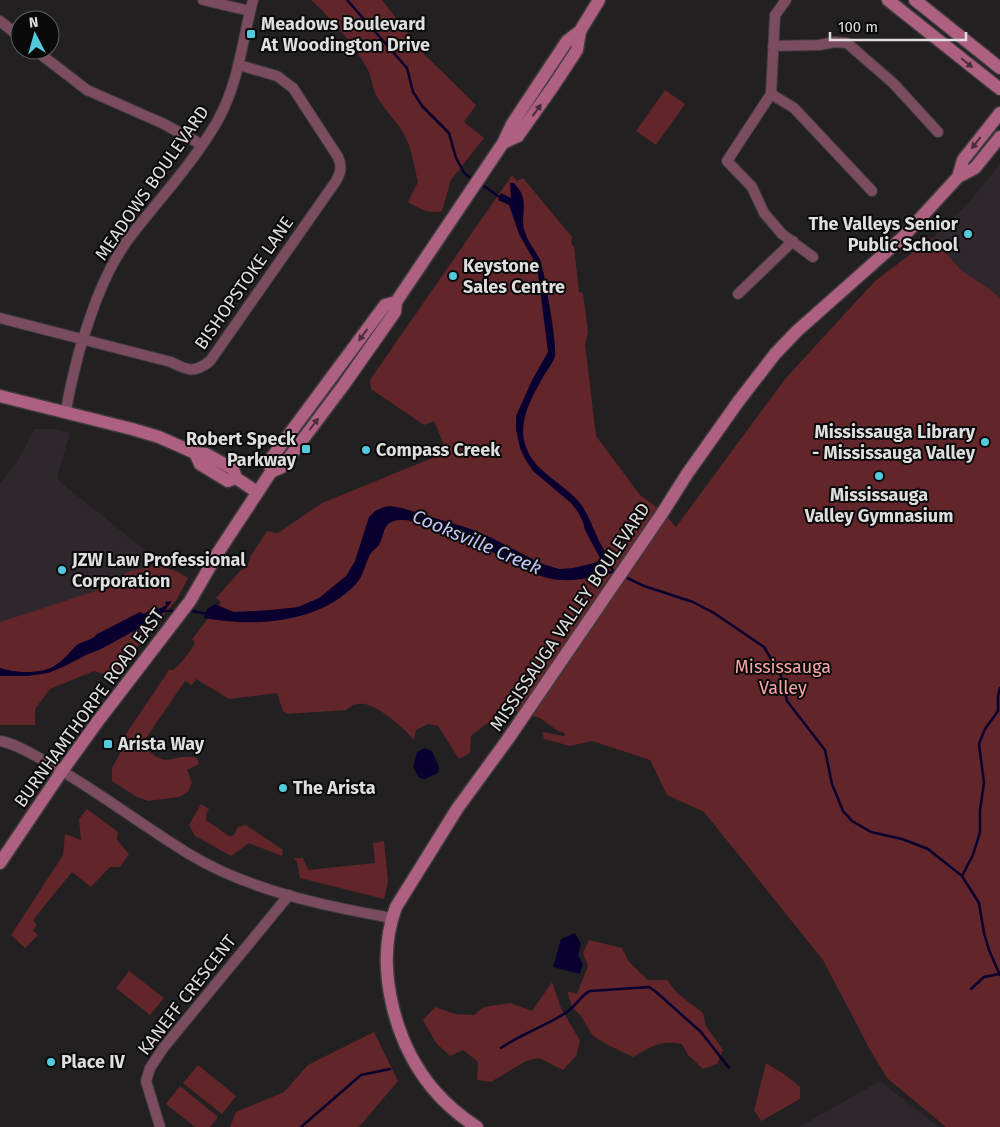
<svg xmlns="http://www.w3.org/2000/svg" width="1000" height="1127" font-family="'Fira Sans',sans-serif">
  <rect width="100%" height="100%" fill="#232022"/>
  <path fill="#2e272d" d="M1000,165V298H999L988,288L962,271L932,238L967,204Z
    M34,429H53L70,433L57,477L61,483L155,558L152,566L130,571L92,592L0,622V483L18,461Z
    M880,1081L939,1127H799Z"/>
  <path fill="#62252a" d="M311,0H382L424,54L476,105L464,122L484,138L451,180L442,211C428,214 420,209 408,202L418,182C414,166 412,149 404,134C397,122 385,110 377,97C372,88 372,77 367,68C352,42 333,20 311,0Z
    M665,90L685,104L656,145L636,131Z
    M512,175L517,181L523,178L572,237L571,243L574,247L579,292L583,293L588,333L585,344L596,436L640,495L663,512L676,527L785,379L875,281L932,238L962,271L988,288L1000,298V1127H946L887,1078L869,1048L823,960L704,812L667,795L650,760L592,741L570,746L544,739L542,732L564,736L565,733L558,731L540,718L505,708L494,723L486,724L471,736L470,753L459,759L438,726L428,724L416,730L414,740C404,728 380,707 365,704C357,703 352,705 346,710L287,714L283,711L277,693L229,699L196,679L192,685L185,681L142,744C169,773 169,752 197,758L199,764L187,770L192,783L188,792L179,797L148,801L137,797L112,781V768L120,753L124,737L169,670H173C182,663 189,653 195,643L192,639L221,602L216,598L240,571L246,568L250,560V557L267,531L278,533L322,503L447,452L434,421L424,425L371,389L370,380Z
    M156,565L176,571L188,578L177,599L113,677L94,671L50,689L35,709V725H0V622L92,592L130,571Z
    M201,804L209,809L206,814V820L229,836H233L238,827L246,825L283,850L282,856L249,843L231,856L195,836L189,825Z
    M87,809L118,832L117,840L129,854L120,867H110L91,887L72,872L33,920L37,925L33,930L38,935L25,948L11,935L63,855L65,834L81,840L79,819Z
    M384,841L388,882L384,899L300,878L297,862L294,858H303L308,870L375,863L373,843Z
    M589,940L622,948L629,962L648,980H667L677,993L703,1013L706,1026L723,1050L717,1064L703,1069L688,1055L682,1044C660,1040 651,1047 633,1057L610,1046L593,1036L581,1016L572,1007L567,991L577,994L588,966L583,953Z
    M129,971L164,998L150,1015L116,988Z
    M552,982L561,1008L580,1041L576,1056L563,1070L539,1058L526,1061L491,1082L477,1080L478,1062L463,1050L450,1056L436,1043L423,1020L435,1007L455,1014L474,1015L484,1007L510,1003L532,1011Z
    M374,1032L398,1081L359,1127H230L236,1112L284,1092L308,1065Z
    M766,1063L787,1076L800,1087V1099L761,1121L754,1110Z
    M198,1065L236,1096L222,1114L183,1083Z
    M180,1086L218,1117L210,1127H195L166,1104Z"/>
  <path fill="#09002f" d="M510,183H514C517,187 521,191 522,195C527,207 520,220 525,232C528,243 537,252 541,262C545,277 557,343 555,356C553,364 546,371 542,379C531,399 517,423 526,447C535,473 564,483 580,503C593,520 596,543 611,559C608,564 604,569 599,574C595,577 587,578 582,579C540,585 525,567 490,551C474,543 456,540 440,533C428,528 414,519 401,520C381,521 386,533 379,545C377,548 373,550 371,553C365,563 364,575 356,584C318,624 255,627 204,618L207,609L215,604L234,612L271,610L298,607L319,598L346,576L355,561L369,517L375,511L384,507L390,506L402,508L471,529L492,538L540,563L559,569L573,568L594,563L601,560L585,530L583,522L578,512L571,503L533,471L525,459L520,448L516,430V416L532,380L548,352L537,266L519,234L509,205L498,200L501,193L511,198Z
    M172,601L160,617L101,649L86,655L65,666L48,673L28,676H0V668C15,673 44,675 57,664C65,659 70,651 77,645C84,640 92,641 97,634L140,612L144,614L150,610L161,608L166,605L165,602Z
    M425,748L432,751L439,767L438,773L425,779L419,778L413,767L417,752Z
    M575,933L581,944L578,955L583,964L580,974L553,967L561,939Z"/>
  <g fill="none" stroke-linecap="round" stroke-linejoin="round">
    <path stroke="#09002f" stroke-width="2.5" d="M347,0L407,68L413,92L423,107L449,133L456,158L465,174L474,180
      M481,184L501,198
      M607,562L615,573
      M599,571L616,573
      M623,576L644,586L693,602L714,613L764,647L781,676L787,701L825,750L832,784L843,811L852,821L871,832L902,839L928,849L962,876L979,903L984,933L989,950L1000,975
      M188,610L207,614
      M163,611H177
      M962,876L973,855L980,832V810L984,783L979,744L985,729L998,711V696L1000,688
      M971,989L984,977L999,974
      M501,1048C523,1033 546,1026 567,1012C576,1006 581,995 590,991L649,987L655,991L701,1032L729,1068
      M301,1127L361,1075L390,1069"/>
    <g stroke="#3d3b3c" stroke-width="12">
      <path id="street" d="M203,0L250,11
        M786,0L775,15L771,94L727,161L752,187L764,213L782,234L813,257
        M0,21L20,37
        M773,46L819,45L835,42L847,43L893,83L938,132
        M35,50L87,90L164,124L202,145
        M771,94L794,108L872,191
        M738,294L793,241
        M0,318L171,362C187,370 194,374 210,361L336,181C341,172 342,166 338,157L293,88L277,76L239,65
        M66,411C69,391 74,372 79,352C91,313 103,275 127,241C157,201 193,164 218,120C239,82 242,41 253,0
        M0,741C16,744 30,753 45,761C95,789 140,824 189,854C248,890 324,906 392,918
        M160,1127L146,1081L150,1068L164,1047L289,895"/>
    </g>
    <g stroke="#3d3b3c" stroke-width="15">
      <path id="secondary" d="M888,0L1000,89
        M915,0L1000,68
        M503,143L518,136L554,85L577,50L580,31
        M958,177L963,160L1000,113
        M0,396L132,429L159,437L195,453L206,454L233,469L236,478L257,492
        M195,453L200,464L228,481L236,478
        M271,472L270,460L385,305L396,302
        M0,863L62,771L98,721L190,601L219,551L271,472L282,467L343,386L395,312L396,302L503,143L512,124L567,41L580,31L599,0
        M477,1127C461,1117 445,1103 433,1089C394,1042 374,965 396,907L457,809L508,739L663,512L687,474L738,402L775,354L797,331L903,237L958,177L975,168L1000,137"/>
    </g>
    <use href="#street" stroke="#7b4b5f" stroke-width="10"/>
    <use href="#secondary" stroke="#ae6081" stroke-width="12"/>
  </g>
  <defs><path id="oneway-solid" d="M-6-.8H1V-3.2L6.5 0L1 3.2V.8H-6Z" transform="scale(1.25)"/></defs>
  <g fill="#4c2c3a">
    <use href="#oneway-solid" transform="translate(967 63) rotate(39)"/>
    <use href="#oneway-solid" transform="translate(537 110) rotate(-54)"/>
    <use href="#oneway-solid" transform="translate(976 143) rotate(128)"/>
    <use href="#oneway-solid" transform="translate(363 335) rotate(126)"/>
    <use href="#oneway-solid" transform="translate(314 424) rotate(-53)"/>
  </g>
  <g fill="#54cadd" stroke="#0b0a0b" stroke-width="2">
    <rect x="246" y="29" width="10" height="10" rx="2.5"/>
    <circle cx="968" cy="234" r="5"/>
    <circle cx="453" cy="276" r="5"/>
    <circle cx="985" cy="442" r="5"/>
    <rect x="301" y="444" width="10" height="10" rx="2.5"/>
    <circle cx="366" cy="450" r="5"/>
    <circle cx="879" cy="476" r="5"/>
    <circle cx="62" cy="570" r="5"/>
    <rect x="103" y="739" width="10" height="10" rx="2.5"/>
    <circle cx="283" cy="788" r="5"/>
    <circle cx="51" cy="1062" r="5"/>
  </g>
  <g text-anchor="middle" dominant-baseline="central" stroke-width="4" stroke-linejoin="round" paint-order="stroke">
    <g font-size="18" font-weight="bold" fill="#dfdedf" stroke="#0b0a0b" text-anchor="start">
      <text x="261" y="24">Meadows Boulevard<tspan x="261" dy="21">At Woodington Drive</tspan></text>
      <text x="958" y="224" text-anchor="end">The Valleys Senior<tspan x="958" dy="21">Public School</tspan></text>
      <text x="463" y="266">Keystone<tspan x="463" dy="21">Sales Centre</tspan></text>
      <text x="975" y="432" text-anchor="end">Mississauga Library<tspan x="975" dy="21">- Mississauga Valley</tspan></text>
      <text x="296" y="439" text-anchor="end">Robert Speck<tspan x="296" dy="21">Parkway</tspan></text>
      <text x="376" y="450">Compass Creek</text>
      <text x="879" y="495" text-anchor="middle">Mississauga<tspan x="879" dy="21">Valley Gymnasium</tspan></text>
      <text x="72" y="560">JZW Law Professional<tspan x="72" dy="21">Corporation</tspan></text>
      <text x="118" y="744">Arista Way</text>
      <text x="293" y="788">The Arista</text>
      <text x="61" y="1062">Place IV</text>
    </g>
    <g font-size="18" fill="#dfdedf" stroke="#0b0a0b">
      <text transform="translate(152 183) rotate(-55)">MEADOWS BOULEVARD</text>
      <text transform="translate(244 283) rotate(-55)">BISHOPSTOKE LANE</text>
      <text transform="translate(570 617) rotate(-56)">MISSISSAUGA VALLEY BOULEVARD</text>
      <text transform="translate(89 708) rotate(-54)">BURNHAMTHORPE ROAD EAST</text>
      <text transform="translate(187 995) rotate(-52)">KANEFF CRESCENT</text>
    </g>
    <g font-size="18" fill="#fba5a7" stroke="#0b0a0b">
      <text x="783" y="667">Mississauga<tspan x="783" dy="21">Valley</tspan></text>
    </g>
    <g font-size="19" font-style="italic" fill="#c0c4fb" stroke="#0b0a0b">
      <text transform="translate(477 542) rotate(23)">Cooksville Creek</text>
    </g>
  </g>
  <g transform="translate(35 35) rotate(354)"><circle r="24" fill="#0b0a0b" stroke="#605f60"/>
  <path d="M0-4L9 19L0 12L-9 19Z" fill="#54cadd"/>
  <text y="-8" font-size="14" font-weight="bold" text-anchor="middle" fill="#dfdedf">N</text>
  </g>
  <path d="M830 32v8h136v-8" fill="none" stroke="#dfdedf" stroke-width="2.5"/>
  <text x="838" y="32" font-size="15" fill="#dfdedf" stroke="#0b0a0b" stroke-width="4" paint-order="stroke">100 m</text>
</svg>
